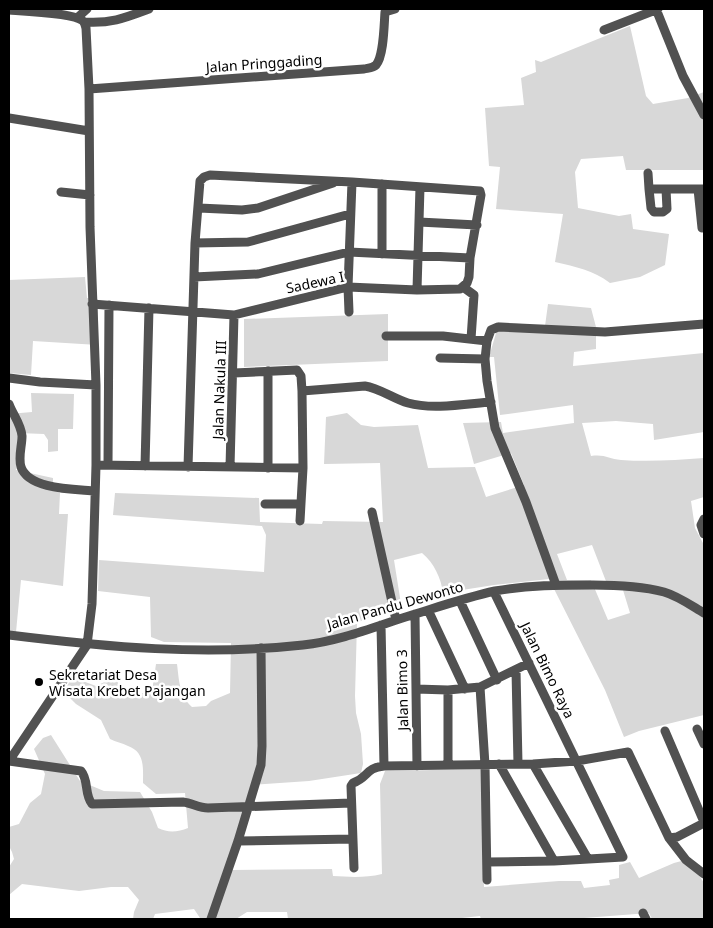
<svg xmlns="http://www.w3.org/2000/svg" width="713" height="928" font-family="'Noto Sans',sans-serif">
  <rect width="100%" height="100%" fill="#fff"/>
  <path fill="#d8d8d8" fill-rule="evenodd" d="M630,26L646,96L653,104L688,98L704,92V170H626L623,156L581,159L575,172L578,208L619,216L631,214L633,229L669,234L665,265L640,277L610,283C593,270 576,267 555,262L563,214L496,209L500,167L489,166L485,108L524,105L521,78L536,72L535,60L541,62Z
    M85,277L87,298L98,299V345L33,341L31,375L9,373V280Z
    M548,304L591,308L596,327V349L574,352L573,366L704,353V432L654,440L653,424L616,421L582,423L591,456C605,454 609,459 621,460C649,462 677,460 704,458V497L691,501L695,528L704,545V715L639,731L624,737L605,690L549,579L494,585L443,593C441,578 434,563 422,553L394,560L401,604L383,610L357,623L355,696L356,713L361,734L363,764L361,773L309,781L251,785L232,870L332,869L333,876C350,877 365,878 382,874L380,784L385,771L481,769L484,887L559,881H581L584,888L610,885L609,880L619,878V865L630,862L639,878L674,863L689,859L704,883V919H652L649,913L571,919H481L480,916L453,919H288L287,912H247L236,919L200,918L194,909L155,914L153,919H133L134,912L139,900L128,887H111L79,891L22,884L9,895V867L14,859L12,852L9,846V827L19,824L30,803L41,794L45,774L34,749L43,738L51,735L80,781L104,791L140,792L152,812L158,828C168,833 178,832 188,828L185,793L156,794L143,783C143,768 145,752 128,746C122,743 116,742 110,739L101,720L76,704L64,692L72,677L96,686L111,679L117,681L121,687L134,695L152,691L156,664H177C179,679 179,696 192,707L206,706L211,701L230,693L231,643L164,642L151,637L150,597L98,591L99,560L264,572L266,535L262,526L113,515L115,493L259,498L260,522L322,524L323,521L383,522L380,463L324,464L326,417L347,413L361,425L374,427L418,425L428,468L475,467L486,497L524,485L511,453L474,464L463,423L501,422L503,433L574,423L573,405L500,415L494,357H489L496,333L498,322L545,326ZM592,545L609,589L623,590L630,613L608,620L591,580H567L557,554Z
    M388,314V361L244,367V319Z
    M31,393L74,394L73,429H58V451L48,452V440L44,434L18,433L16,470L53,478V490L60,493L59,514H68L63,586L21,580L16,632L9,631V414L32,412Z"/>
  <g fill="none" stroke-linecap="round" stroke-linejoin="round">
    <path stroke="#515151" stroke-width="9" d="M656,9L683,76L704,115
      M9,10C23,11 74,13 83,21C85,23 85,25 86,28L89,89L90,227L96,385V465L92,604L87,645L9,761
      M77,18L87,9
      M84,22C110,24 125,18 149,9
      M604,30L658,9
      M89,89L364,69C368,68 373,68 376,65C384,56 384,24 385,12L395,9
      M9,118L89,131
      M648,173L649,189
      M382,184V254
      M666,189L667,209L663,212H654L651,208L649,189H704
      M698,189L702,228
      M61,192L90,195
      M199,208L242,210L258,208L333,183
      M419,222L477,225
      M195,243L248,242L350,214
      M194,277L258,274L349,252L470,258
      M463,287L474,295L471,339
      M417,290L420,187
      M92,304L234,315L348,287L417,290L460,289L467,283L469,277L470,258L481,195L480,191L352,182L348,287L349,312
      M386,336H443L487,341L491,330L498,327L605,332L704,324
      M487,341L485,359L487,381L495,428L526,502L556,585
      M440,358L485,359
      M268,371V468
      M234,373L297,370L301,376L302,391L365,386C379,388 394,399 408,403C432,410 466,404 491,402
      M9,378L40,382L96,385
      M9,404C13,415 21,424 22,436C22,446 18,457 21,467C29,490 76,489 95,491
      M96,465L303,468
      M108,465L109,305
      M145,466L149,308
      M188,467L195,243L200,181L204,177L210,175L352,182
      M230,467L234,315
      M265,504H301
      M372,512L396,620
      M704,519L701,525L704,534
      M300,521L303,468L302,391
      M494,592L623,857L554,861
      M460,601L497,680
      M428,610L465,689
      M415,614L417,766
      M381,625L384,766
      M9,635C106,647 204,656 303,645C341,641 379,625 415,614C441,606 468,597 495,591C528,585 560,585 593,585C617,585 641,586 664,592C678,596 692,606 704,613
      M516,670L518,764
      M480,687L485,765L487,880
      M416,689L448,690L480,687L529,663
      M697,729L704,744
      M665,731L704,822
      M9,761L81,771C89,780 84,794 92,804L183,802C192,803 199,808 208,808L351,803
      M533,764L588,859
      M448,765V690
      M669,838L677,837L704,823
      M238,841L353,839
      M487,862L554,861L499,764
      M354,868L351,786L353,783C369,777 365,768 384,766L533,764L577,761L628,752L669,838L686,860L704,874
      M643,913L646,919
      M211,919L238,841L261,765L262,746L261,648"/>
  </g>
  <circle fill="#000" stroke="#fff" stroke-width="2" cx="39" cy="682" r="5"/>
  <g text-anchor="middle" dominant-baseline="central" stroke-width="5" stroke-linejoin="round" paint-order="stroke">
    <g font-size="14" fill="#000" stroke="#fff">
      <text transform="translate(264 63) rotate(-4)">Jalan Pringgading</text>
      <text transform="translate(315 282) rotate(-12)">Sadewa I</text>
      <text transform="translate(219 390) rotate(-88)">Jalan Nakula III</text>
      <text transform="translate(395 605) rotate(-16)">Jalan Pandu Dewonto</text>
      <text transform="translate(548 670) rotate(64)">Jalan Bimo Raya</text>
      <text transform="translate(402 690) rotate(-91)">Jalan Bimo 3</text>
    </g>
    <g font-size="14" fill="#000" stroke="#fff" text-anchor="start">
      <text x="49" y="674">Sekretariat Desa<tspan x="49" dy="16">Wisata Krebet Pajangan</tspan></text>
    </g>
  </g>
  <rect width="713" height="928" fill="none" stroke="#000000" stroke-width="20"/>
</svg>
